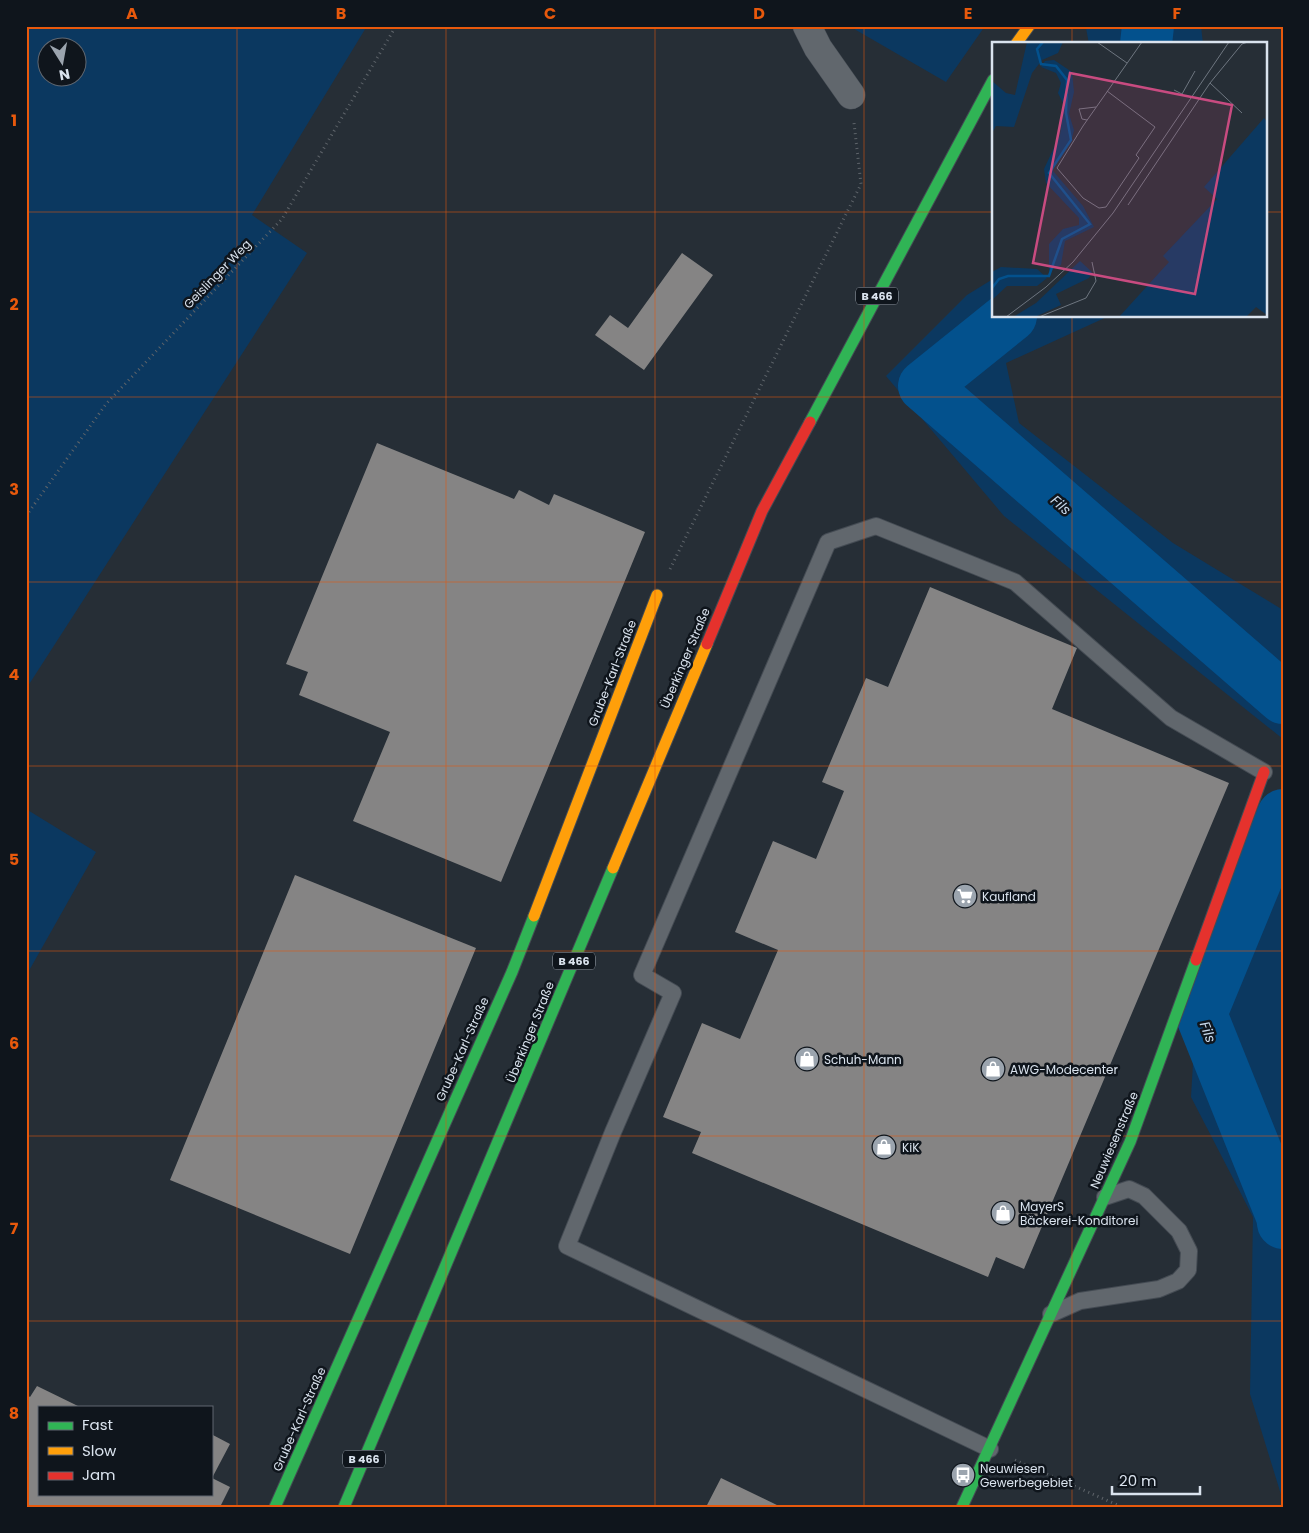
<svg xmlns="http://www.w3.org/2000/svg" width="1309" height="1533" font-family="Poppins,sans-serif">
  <rect width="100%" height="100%" fill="#262e36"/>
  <path fill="#0b3860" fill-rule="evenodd" d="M26,26H367L252,215L307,253L26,689ZM48,48H78V78H48Z
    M849,26H985L946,82Z
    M1088,26H1201L1203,44H1089L1086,28Z
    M993,279V316H1109L1006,363L1019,423L1173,543L1283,610V739L1004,516L886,376L967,295Z
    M26,809L96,852L26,976Z
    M1283,825V1501L1250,1394L1253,1217L1191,1097L1197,996Z"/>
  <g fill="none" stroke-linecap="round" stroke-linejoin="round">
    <path stroke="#03518d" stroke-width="52" d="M1146,44L1148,26
      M1011,316L924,386L1283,698
      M1283,815L1201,1014L1282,1216L1283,1223"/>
  </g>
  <path fill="#858484" d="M682,253L713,275L644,370L595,335L610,315L628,328Z
    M377,443L514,499L519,490L549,505L554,494L645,532L501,882L353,821L390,732L299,695L308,672L286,664Z
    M930,587L1077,648L1052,709L1229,783L1024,1269L996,1257L988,1277L692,1153L701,1132L663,1117L702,1023L740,1039L778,950L735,932L773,841L816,859L844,791L822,782L866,678L888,687Z
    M295,875L476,948L350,1254L170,1180Z
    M37,1386L80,1407H39V1494H211V1434L230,1444L212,1478L230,1487L220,1507H26V1394L30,1397Z
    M721,1478L781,1507H706Z"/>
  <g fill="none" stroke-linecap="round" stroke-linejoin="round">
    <g stroke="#444b53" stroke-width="18">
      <path id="lane" d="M1051,1314L1080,1301L1159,1289L1178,1281L1188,1270L1189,1251L1179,1231L1144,1196L1129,1189L1105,1197
        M990,1449L567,1246L613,1132L673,993L642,975L828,542L876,526L1015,582L1171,718L1264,772"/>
    </g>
    <g stroke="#444b53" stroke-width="29">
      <path id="street" d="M807,26L818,48L851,95"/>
    </g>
    <g stroke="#444b53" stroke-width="13">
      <path id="fast" d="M810,422L993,80
        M275,1507L512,972L534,916
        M344,1507L613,868
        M962,1507L1130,1142L1196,960"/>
    </g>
    <g stroke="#444b53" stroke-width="13">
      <path id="slow" d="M1016,44L1029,26
        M613,868L707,644
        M534,916L657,595"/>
    </g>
    <g stroke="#444b53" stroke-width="13">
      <path id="jam" d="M707,644L762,511L810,422
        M1196,960L1264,772"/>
    </g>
    <path stroke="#5e646a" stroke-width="3" stroke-dasharray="1 4" stroke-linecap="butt" d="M26,516L106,404L282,219L396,26
      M670,569L861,184L854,123
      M1015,1460L1122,1507"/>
    <use href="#lane" stroke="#61676d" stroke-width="16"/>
    <use href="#street" stroke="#61676d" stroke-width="28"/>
    <use href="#fast" stroke="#30b455" stroke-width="11"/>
    <use href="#slow" stroke="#ff9f0a" stroke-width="11"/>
    <use href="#jam" stroke="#e5322d" stroke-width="11"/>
  </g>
  <path fill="none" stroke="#e8590c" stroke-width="1" stroke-opacity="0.55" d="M237,26V1507M446,26V1507M655,26V1507M864,26V1507M1072,26V44M26,212H993M1265,212H1283M1072,316V1507M26,397H1283M26,582H1283M26,766H1283M26,951H1283M26,1136H1283M26,1321H1283"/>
  <defs>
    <g id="supermarket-disc" transform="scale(1.25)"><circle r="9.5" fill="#9ba4ae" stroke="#0f151c"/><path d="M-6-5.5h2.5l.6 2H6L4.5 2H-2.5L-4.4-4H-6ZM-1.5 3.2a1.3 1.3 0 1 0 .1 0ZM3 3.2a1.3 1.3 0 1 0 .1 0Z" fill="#fff"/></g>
    <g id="shop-disc" transform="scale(1.25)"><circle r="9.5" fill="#9ba4ae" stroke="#0f151c"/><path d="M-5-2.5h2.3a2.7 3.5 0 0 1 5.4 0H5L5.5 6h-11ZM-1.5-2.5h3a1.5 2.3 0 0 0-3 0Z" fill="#fff"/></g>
    <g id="bus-disc" transform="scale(1.25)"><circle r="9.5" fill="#9ba4ae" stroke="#0f151c"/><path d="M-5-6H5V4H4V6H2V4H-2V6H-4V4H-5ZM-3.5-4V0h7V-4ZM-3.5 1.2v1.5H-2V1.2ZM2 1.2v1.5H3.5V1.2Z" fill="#fff"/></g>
  </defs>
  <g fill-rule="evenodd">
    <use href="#supermarket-disc" x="965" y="896"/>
    <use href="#shop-disc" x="807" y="1059"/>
    <use href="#shop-disc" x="993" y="1069"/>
    <use href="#shop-disc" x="884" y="1147"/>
    <use href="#shop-disc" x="1003" y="1213"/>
    <use href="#bus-disc" x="963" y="1475"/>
  </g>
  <g text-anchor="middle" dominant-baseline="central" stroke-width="5" stroke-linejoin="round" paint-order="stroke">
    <g fill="#0f151c" stroke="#9da5af" stroke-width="1">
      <rect x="856" y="287.5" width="42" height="17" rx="4"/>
      <rect x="553" y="952.5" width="42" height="17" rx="4"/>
      <rect x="343" y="1450.5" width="42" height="17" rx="4"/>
    </g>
    <g font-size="11" font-weight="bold" fill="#dae3ee">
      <text x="877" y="296">B 466</text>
      <text x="574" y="961">B 466</text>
      <text x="364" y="1459">B 466</text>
    </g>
    <g font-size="12" fill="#dae3ee" stroke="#0f151c">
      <text transform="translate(217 274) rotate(-46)">Geislinger Weg</text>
      <text transform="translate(685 658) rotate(-67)">Überkinger Straße</text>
      <text transform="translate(612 673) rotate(-69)">Grube-Karl-Straße</text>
      <text transform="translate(530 1032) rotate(-68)">Überkinger Straße</text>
      <text transform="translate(462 1049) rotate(-66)">Grube-Karl-Straße</text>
      <text transform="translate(1114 1140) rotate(-67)">Neuwiesenstraße</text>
      <text transform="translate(299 1419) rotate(-66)">Grube-Karl-Straße</text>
    </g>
    <g font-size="12" fill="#dae3ee" stroke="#0f151c" text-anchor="start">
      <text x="982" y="896">Kaufland</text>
      <text x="824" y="1059">Schuh-Mann</text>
      <text x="1010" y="1069">AWG-Modecenter</text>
      <text x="902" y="1147">KiK</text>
      <text x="1020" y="1206">MayerS<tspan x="1020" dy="14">Bäckerei-Konditorei</tspan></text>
      <text x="980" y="1468">Neuwiesen<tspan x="980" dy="14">Gewerbegebiet</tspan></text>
    </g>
    <g font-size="14" font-style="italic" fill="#c8d9ec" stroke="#0f151c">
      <text transform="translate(1061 505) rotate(41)">Fils</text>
      <text transform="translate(1208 1032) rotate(69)">Fils</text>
    </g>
  </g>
  <g transform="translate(992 42)">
    <rect width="275" height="275" fill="#262e36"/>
    <path d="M35,0H71L66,11L50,18L40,31L22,85L4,84L0,91V39L14,51L23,53ZM62,18L80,30L82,50L77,72L82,88L79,100L63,121L61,129L91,164L102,185L73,199L69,223L57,229V202L71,187L87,183V176L54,141L52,127L68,93L72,63L66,51L69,41L64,31L49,25L53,19ZM272,76L275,80V273L264,265L254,275H127L177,220L171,214L225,157L212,145ZM88,219L100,230L97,236L64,252L69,263L43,275H21L44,261ZM9,225L45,227L55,236L45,244H15L0,258V230Z" fill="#0b3860"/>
    <path fill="none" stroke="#03518d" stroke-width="2.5" d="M0,246L7,237L16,234H57L70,197L98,182L57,131L79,98L74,71L75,38L64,24L49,22L45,7L51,0"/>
    <path fill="none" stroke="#6e7680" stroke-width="1" d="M105,0L135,21M218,41L250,71M182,48L190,52L203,29M115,49L163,85L144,113L147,116L114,165L107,166L91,156L65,126L91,84L150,0M95,78L90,77L87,67L104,65M136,163L218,41L250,2L256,0M14,275L54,245L81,220L121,171L237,0M47,275L94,256L104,239L100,220"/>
    <path fill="#c84b80" fill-opacity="0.15" stroke="#c84b80" stroke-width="2.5" d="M78,31L240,63L203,252L41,221Z"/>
    <rect width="275" height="275" fill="none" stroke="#dae3ee" stroke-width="2.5"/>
  </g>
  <rect width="1309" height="1533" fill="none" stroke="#0f151c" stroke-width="55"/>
  <rect x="38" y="1406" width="175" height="90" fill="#0f151c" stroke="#606770"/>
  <rect x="48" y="1422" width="25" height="8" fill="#30b455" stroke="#606770"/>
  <text x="82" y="1430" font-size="15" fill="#dae3ee">Fast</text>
  <rect x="48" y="1447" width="25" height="8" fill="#ff9f0a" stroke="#606770"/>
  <text x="82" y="1456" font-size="15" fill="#dae3ee">Slow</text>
  <rect x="48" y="1472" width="25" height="8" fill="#e5322d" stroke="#606770"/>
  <text x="82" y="1480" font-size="15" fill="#dae3ee">Jam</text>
  <g transform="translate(62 62) rotate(169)"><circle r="24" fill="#0f151c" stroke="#606770"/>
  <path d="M0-4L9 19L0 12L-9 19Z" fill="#9ba4ae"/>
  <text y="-8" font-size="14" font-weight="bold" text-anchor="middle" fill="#dae3ee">N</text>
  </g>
  <path d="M1112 1486v8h88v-8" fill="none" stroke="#dae3ee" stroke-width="2.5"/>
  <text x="1119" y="1486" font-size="15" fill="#dae3ee" stroke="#0f151c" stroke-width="4" paint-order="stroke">20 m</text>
  <rect x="28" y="28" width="1254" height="1478" fill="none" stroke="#e8590c" stroke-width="2"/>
  <g font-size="16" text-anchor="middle" font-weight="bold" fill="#e8590c">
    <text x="132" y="19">A</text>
    <text x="341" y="19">B</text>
    <text x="550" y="19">C</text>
    <text x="759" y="19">D</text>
    <text x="968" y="19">E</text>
    <text x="1177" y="19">F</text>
    <text x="14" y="126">1</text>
    <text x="14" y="310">2</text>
    <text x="14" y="495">3</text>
    <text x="14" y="680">4</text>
    <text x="14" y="865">5</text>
    <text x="14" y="1049">6</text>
    <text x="14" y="1234">7</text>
    <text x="14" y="1419">8</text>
  </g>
</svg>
